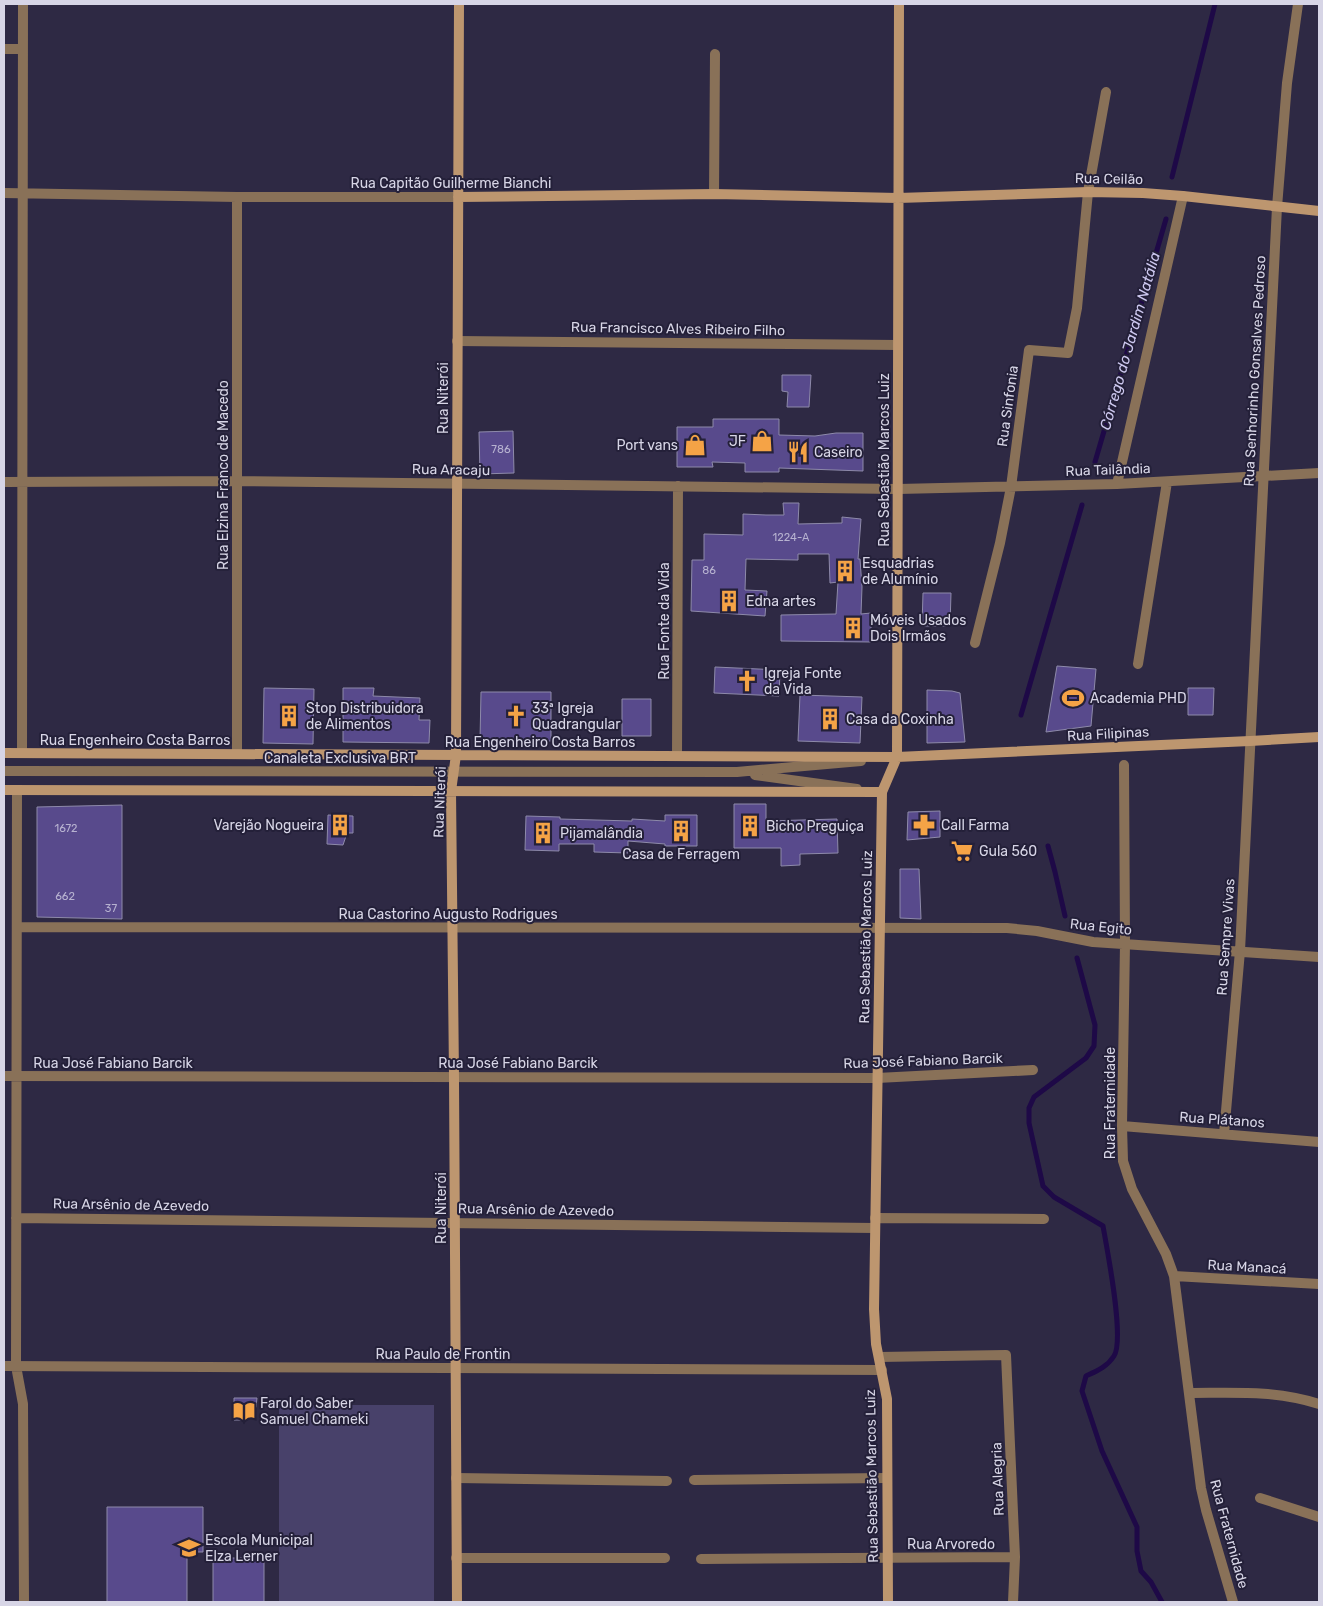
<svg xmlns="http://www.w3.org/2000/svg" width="1323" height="1606" font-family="Rubik,sans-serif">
  <rect width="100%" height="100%" fill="#2e2944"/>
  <path fill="#48416a" d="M279,1405H434V1602H279Z"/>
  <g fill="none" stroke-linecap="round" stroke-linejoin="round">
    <path stroke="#1e0947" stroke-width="5" d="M1172,177L1215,4
      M1095,462L1166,219
      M1021,715L1082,505
      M1048,846L1055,872L1065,916
      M1077,958L1095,1025L1094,1046L1086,1058L1034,1097L1029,1108V1123L1043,1186L1054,1197L1103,1226C1107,1249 1125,1339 1114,1356C1107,1367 1097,1371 1086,1376L1082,1391L1102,1451L1137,1527V1551L1141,1571L1151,1582L1162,1602"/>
  </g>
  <path fill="#584a8c" stroke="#8e8aaa" d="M782,375H811L809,407H787L788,392L782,391Z
    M713,419H779V435L815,436L836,433H863V471L779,468V472H745V463L712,462L713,467H677V427H713Z
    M513,431L514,473L480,474L479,432Z
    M783,503H799L798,524L842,523V517L861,519L858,559H860L862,587L861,614L871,613V642L781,641V615L836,614L838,582L830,583L829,554H798V560L746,559L745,590L767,591L765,616L691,611L692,560H704V534L743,535V514L766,515H784Z
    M923,593H951L950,626H922Z
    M1057,666L1096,669L1091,726L1046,732Z
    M715,667L780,670L779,696L714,693Z
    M264,688L314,689L313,744L263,743Z
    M343,688H374L373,696L420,698L419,720H430L429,743L343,742Z
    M1188,688H1214L1213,715H1188Z
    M927,690L952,691L960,693L965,742L927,743Z
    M481,692H551V741L480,740Z
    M800,695L862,697L860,743L798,741Z
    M622,699H651V736H622Z
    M734,804H766V821L837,819L838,853L800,854V865L781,866V848H734Z
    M122,805V919L37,917V807Z
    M940,811V837L907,840L908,812Z
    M328,815L353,816V833H347L343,845L327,844Z
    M665,815H697V846H665V844L628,841V853L594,852V844H559V851L525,850L526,816L560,817V819L632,821V819L665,821Z
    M900,869H919L921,919L900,918Z
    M234,1398H257L256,1407L251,1415L244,1420H234Z
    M107,1507H203V1552H187V1602H107Z
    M213,1558H264V1602H213Z"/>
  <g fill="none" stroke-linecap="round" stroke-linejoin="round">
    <path stroke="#897158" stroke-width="10" d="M714,194L715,54
      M4,771L737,772L861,761
      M755,775L857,789"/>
    <path stroke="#897158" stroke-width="10" d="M4,49H23
      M4,193L237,197H458
      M457,341L898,345
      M4,482L237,481L898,489L1117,484L1319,473
      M1117,484L1183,196
      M975,643L1000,543L1011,487L1029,350L1068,353L1077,308L1088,192L1106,92
      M1138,664L1167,482
      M22,753L23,4
      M237,754V197
      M677,756L678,486
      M1124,765L1125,944L1122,1126L1123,1161L1132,1189L1166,1254L1174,1276L1201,1488L1206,1510L1233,1602
      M17,790L16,1366L23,1404L24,1602
      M17,927L1007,928L1037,931L1093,942L1319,957
      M4,1076L877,1078L1033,1070
      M1122,1126L1319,1142
      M1224,1134L1240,951L1277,207L1287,83L1298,4
      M16,1218L875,1228
      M875,1218L1044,1219
      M1174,1276L1319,1284
      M879,1357L1006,1355L1015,1557L1013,1602
      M4,1366L882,1370
      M1189,1393C1235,1393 1274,1390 1319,1404
      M456,1478L667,1481
      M694,1480L887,1478
      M1260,1498L1319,1517
      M456,1558H665
      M701,1559L1015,1557"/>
    <path stroke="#bd966f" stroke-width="10" d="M458,197L714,194L898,198L1088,192L1143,193L1183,196L1319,211
      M4,753L897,757L1250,741L1319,737
      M4,790L882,792
      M457,1602L454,1077L451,791L456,755L459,4
      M888,1602L887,1399L876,1344L874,1309L882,792L897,757L899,4"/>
  </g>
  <defs>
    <g id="shop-bare" transform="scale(1.725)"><path d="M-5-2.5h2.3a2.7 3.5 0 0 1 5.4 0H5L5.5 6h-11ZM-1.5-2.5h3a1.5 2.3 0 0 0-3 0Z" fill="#f5a346" stroke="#242039" stroke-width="2.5" paint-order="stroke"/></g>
    <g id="restaurant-bare" transform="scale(1.725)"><path d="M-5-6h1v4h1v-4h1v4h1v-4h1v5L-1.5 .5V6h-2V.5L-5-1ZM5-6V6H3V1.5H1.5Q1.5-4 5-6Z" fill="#f5a346" stroke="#242039" stroke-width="2.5" paint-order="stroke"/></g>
    <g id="building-bare" transform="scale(1.725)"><path d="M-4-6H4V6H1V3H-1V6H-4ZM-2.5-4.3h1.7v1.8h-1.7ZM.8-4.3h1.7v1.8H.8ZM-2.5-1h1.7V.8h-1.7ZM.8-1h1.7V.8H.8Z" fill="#f5a346" stroke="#242039" stroke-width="2.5" paint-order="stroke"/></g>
    <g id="church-bare" transform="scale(1.725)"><path d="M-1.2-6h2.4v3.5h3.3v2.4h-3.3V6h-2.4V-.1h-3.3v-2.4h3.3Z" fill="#f5a346" stroke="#242039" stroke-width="2.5" paint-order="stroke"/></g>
    <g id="stadium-bare" transform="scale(1.725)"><path d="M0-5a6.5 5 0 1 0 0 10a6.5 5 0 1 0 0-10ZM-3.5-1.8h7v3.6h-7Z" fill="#f5a346" stroke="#242039" stroke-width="2.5" paint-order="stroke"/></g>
    <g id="pharmacy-bare" transform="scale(1.725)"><path d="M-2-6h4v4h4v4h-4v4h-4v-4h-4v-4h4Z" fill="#f5a346" stroke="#242039" stroke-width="2.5" paint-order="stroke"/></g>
    <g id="supermarket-bare" transform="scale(1.725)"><path d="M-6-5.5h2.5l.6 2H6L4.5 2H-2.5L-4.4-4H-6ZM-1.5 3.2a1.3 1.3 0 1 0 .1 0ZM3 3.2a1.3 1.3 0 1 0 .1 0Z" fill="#f5a346" stroke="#242039" stroke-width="2.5" paint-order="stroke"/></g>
    <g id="library-bare" transform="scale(1.725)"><path d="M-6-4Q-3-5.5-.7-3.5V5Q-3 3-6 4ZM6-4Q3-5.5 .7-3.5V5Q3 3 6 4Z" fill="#f5a346" stroke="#242039" stroke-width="2.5" paint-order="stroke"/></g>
    <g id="school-bare" transform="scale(1.725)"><path d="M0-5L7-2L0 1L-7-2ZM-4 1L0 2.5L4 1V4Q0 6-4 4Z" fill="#f5a346" stroke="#242039" stroke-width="2.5" paint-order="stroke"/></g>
  </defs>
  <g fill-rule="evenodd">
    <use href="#shop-bare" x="762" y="441"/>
    <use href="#shop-bare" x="695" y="445"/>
    <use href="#restaurant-bare" x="798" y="452"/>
    <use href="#building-bare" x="845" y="571"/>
    <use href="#building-bare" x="729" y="601"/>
    <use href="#building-bare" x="853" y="628"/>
    <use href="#church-bare" x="747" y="681"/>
    <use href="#stadium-bare" x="1073" y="698"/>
    <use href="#building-bare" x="289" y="716"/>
    <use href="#church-bare" x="516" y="716"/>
    <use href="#building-bare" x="830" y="719"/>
    <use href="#building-bare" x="340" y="825"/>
    <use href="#pharmacy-bare" x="924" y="825"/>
    <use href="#building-bare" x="750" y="826"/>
    <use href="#building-bare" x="681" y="831"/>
    <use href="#building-bare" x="543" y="833"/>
    <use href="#supermarket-bare" x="962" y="851"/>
    <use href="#library-bare" x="244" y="1411"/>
    <use href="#school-bare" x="189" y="1548"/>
  </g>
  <g text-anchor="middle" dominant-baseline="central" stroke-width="4" stroke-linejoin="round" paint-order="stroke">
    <g font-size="11" fill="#b7b2d0">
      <text x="501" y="449">786</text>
      <text x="791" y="537">1224-A</text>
      <text x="709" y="570">86</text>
      <text x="66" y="828">1672</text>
      <text x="65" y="896">662</text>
      <text x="111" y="908">37</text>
    </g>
    <g font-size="14" fill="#d7d5e6" stroke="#242039">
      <text transform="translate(1109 179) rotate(1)">Rua Ceilão</text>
      <text x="451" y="183">Rua Capitão Guilherme Bianchi</text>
      <text transform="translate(678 329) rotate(1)">Rua Francisco Alves Ribeiro Filho</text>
      <text transform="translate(1255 371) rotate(-87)">Rua Senhorinho Gonsalves Pedroso</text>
      <text transform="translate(443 398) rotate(-90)">Rua Niterói</text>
      <text transform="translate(1008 406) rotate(-82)">Rua Sinfonia</text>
      <text transform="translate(884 460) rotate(-90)">Rua Sebastião Marcos Luiz</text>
      <text transform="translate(451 470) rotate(1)">Rua Aracaju</text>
      <text transform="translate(1108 470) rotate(-2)">Rua Tailândia</text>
      <text transform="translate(223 475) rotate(-90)">Rua Elzina Franco de Macedo</text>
      <text transform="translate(664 621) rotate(-90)">Rua Fonte da Vida</text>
      <text transform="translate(1108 734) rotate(-3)">Rua Filipinas</text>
      <text x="135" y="740">Rua Engenheiro Costa Barros</text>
      <text x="540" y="742">Rua Engenheiro Costa Barros</text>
      <text x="340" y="758">Canaleta Exclusiva BRT</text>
      <text transform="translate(440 802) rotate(-88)">Rua Niterói</text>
      <text x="448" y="914">Rua Castorino Augusto Rodrigues</text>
      <text transform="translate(1101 927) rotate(6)">Rua Egito</text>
      <text transform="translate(866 937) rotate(-89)">Rua Sebastião Marcos Luiz</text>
      <text transform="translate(1226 937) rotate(-86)">Rua Sempre Vivas</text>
      <text transform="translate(923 1061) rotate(-2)">Rua José Fabiano Barcik</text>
      <text x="113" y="1063">Rua José Fabiano Barcik</text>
      <text x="518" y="1063">Rua José Fabiano Barcik</text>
      <text transform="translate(1110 1103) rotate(-90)">Rua Fraternidade</text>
      <text transform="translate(1222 1120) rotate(4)">Rua Plátanos</text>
      <text transform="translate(131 1205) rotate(1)">Rua Arsênio de Azevedo</text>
      <text transform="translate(441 1208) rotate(-90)">Rua Niterói</text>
      <text transform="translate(536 1210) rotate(1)">Rua Arsênio de Azevedo</text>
      <text transform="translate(1247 1267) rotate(3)">Rua Manacá</text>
      <text x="443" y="1354">Rua Paulo de Frontin</text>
      <text transform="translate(872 1476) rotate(-91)">Rua Sebastião Marcos Luiz</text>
      <text transform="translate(998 1479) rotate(-92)">Rua Alegria</text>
      <text transform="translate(1229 1534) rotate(75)">Rua Fraternidade</text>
      <text x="951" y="1544">Rua Arvoredo</text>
    </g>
    <g font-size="14" fill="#d7d5e6" stroke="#242039" text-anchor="start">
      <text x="746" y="441" text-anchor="end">JF</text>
      <text x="678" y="445" text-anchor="end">Port vans</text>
      <text x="814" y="452">Caseiro</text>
      <text x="862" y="563">Esquadrias<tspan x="862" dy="16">de Alumínio</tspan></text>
      <text x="746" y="601">Edna artes</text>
      <text x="870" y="620">Móveis Usados<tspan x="870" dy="16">Dois Irmãos</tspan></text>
      <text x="764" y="673">Igreja Fonte<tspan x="764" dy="16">da Vida</tspan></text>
      <text x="1090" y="698">Academia PHD</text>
      <text x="306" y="708">Stop Distribuidora<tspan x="306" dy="16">de Alimentos</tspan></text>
      <text x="532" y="708">33ª Igreja<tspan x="532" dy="16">Quadrangular</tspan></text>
      <text x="846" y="719">Casa da Coxinha</text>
      <text x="324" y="825" text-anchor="end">Varejão Nogueira</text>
      <text x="941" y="825">Call Farma</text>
      <text x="766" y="826">Bicho Preguiça</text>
      <text x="560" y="833">Pijamalândia</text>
      <text x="979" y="851">Gula 560</text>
      <text x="681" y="854" text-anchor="middle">Casa de Ferragem</text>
      <text x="260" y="1403">Farol do Saber<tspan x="260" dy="16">Samuel Chameki</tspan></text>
      <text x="205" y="1540">Escola Municipal<tspan x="205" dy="16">Elza Lerner</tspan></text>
    </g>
    <g font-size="15" font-style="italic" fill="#cdc8ef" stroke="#242039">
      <text transform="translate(1130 341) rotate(-74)">Córrego do Jardim Natália</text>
    </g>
  </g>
  <rect width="1323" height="1606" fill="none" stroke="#d7d5e6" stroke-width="10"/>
</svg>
